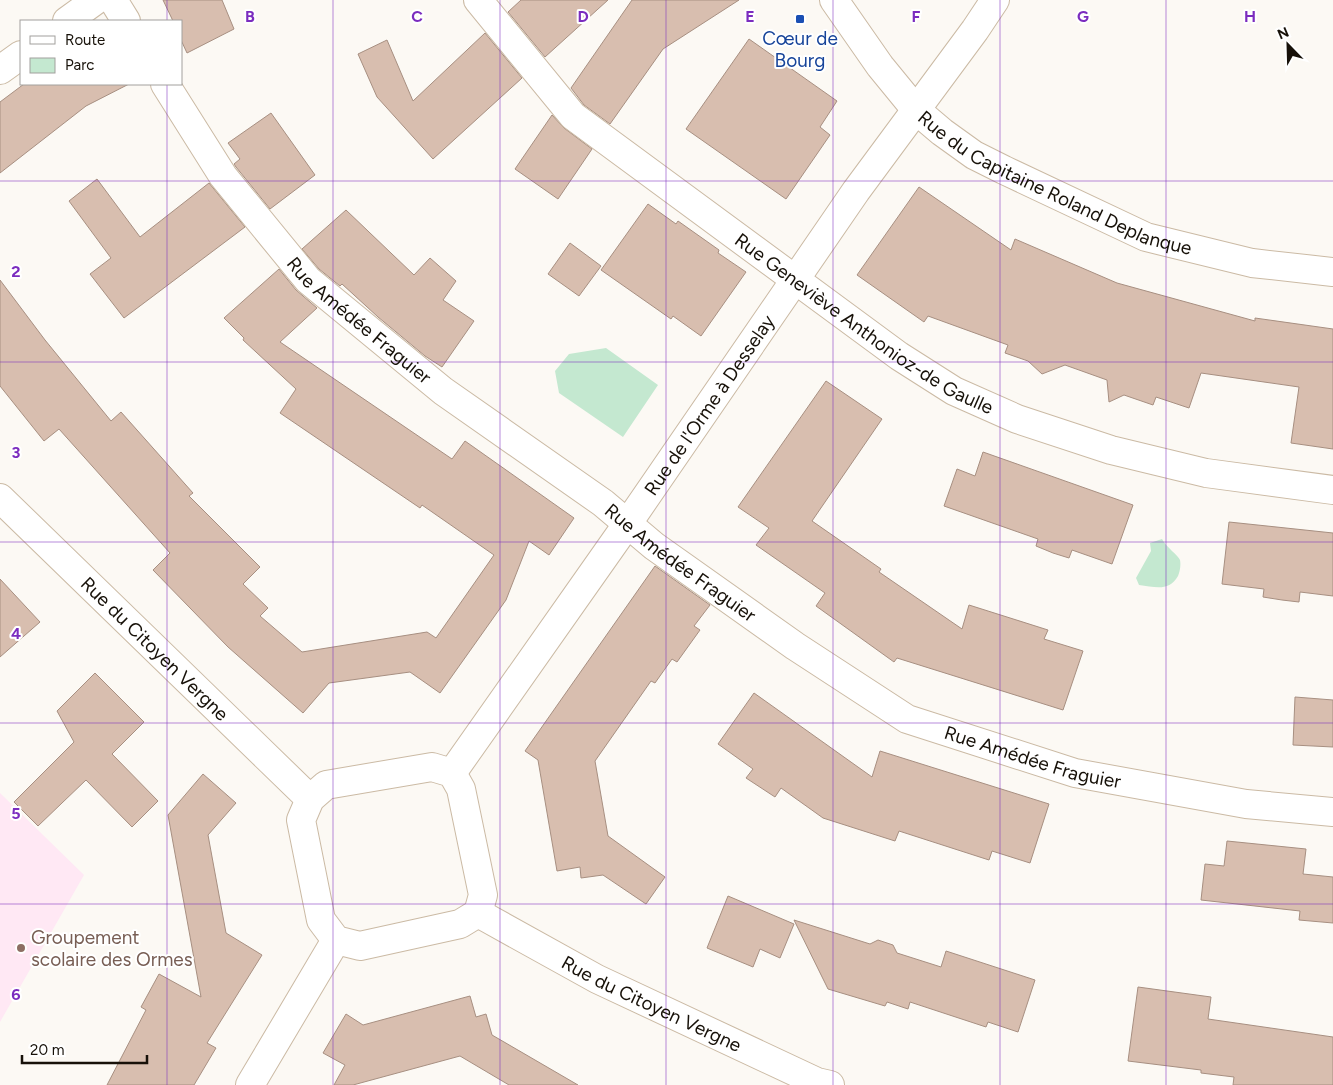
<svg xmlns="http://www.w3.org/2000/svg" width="1333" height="1085" font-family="Figtree,sans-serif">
  <rect width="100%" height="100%" fill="#fcf9f4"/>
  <path fill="#ffe8f4" d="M0,793L84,875L0,1022Z"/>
  <path fill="#c4e8d0" d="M606,348L658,385L623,437L559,393L555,371L569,354Z
    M1162,539C1166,547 1178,555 1180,560C1181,565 1180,571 1178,576C1169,592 1155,587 1139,585L1136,578L1151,551L1150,543Z"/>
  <path fill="#d8beaf" stroke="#a78f81" d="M163,0H222L234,29L187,53L181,40V21H173Z
    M521,0H608L545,57L508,12Z
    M632,0H739L663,49L610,124L584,105L571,88Z
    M485,33L522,78L433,159L377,97L358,54L387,40L413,101Z
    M749,39L837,101L820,127L830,135L786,199L686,129Z
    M24,84H129L86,106L0,173V102Z
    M271,113L315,175L270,209L236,167L234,164L240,159L228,143Z
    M552,115L564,128L592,149L558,199L515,169Z
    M97,179L140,237L209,183L245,227L124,318L90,274L111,258L69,201Z
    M919,187L1011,250L1015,239L1117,283L1255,321V318L1333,329V449L1291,443L1299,387L1201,373L1189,408L1156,397L1153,405L1124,395L1109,402L1107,380L1065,365L1042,374L1028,361L1005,353L1008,345L928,316L924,322L857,275Z
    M648,204L676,224L678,221L719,250L718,253L746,272L701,336L673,316L671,319L601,270Z
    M346,210L414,275L430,258L456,281L443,300L474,321L442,367L425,356L378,317L342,284L340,286L319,269L302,249Z
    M570,243L601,266L579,296L548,274Z
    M279,269L296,290L317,308L280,342L452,459L465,441L574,518L549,555L529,541L506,600L440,693L410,672L329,683L303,713L228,647L153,570L170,553L59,429L44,441L0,386V280L45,340L111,421L121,412L193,493L189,496L260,567L243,584L268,608L260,616L302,652L427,632L436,638L494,555L422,505L420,508L280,413L296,389L243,340L244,338L224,318Z
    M826,381L882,419L812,521L881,569L879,572L962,629L969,605L1048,630L1044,639L1083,651L1063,710L897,658L894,662L816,606L825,593L756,545L769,528L738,507Z
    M983,452L1133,505L1112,564L1072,550L1069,558L1053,553L1036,546L1038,539L944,506L957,469L975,476Z
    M1229,522L1333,533V596L1300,592L1299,602L1282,600L1263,597L1264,589L1222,584Z
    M655,566L710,605L694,626L700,630L677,662L672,659L655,683L651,681L595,761L608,836L665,877L646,904L603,875L581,878L580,867L557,871L538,760L525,751Z
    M0,579L40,622L0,657Z
    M95,673L144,722L112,754L158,801L132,827L86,780L38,826L14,802L74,742L57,711Z
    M754,693L872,777L880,751L1049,804L1030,863L992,851L989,860L899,831L895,841L823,818L781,788L775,797L746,778L753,769L718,744Z
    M1295,697L1333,700V747L1293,745Z
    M203,774L236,803L208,835L226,933L262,955L207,1043L216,1048L194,1085H107L146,1010L141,1007L159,974L201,997L168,815Z
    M1227,841L1306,849L1303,874L1333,877V923L1299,920L1300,911L1201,900L1205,864L1224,866Z
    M728,896L794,924L780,958L760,949L753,967L707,948Z
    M794,920L870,944L878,940L893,945L897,953L941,967L946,951L1035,980L1018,1032L988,1022L986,1027L910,1002L908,1009L887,1002L885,1006L828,989Z
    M1138,987L1211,997L1208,1019L1333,1037V1085H1233L1234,1077L1201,1073V1070L1128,1061Z
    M470,996L476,1017L486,1014L492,1035L578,1085H509L460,1056L353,1085H334L345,1065L323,1053L346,1014L363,1025Z"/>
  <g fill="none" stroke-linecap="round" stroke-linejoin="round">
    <g stroke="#cbbaa4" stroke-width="30">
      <g id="street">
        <path d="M113,0L126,21"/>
        <path id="s1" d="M478,0L573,116L899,356L954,391L1017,419L1111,450L1206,473L1333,490"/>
        <path d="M67,21L96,0"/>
        <path d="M0,70L21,55"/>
        <path id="s2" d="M165,84L223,176L308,280L443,391L603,503L654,546L795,646L907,719L1075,773L1246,804L1333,812"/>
        <path id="s3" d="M0,498L310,799"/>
        <path d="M432,767L452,773L461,789L483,895L478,913L460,924L360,946L336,940L321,920L301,820L310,799L326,785Z"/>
        <path id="s4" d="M452,773L628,523L856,191L975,30L995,0"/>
        <path id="s5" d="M478,913L597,979L817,1082L830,1085"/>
        <path d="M250,1085L336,940"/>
      </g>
    </g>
    <g stroke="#cbbaa4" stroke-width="30">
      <g id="secondary">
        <path id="s6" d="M834,0L880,66L916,110L942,132L974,155L1004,170L1146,237L1252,263L1333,272"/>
      </g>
    </g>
    <use href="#street" stroke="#fff" stroke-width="28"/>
    <use href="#secondary" stroke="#fff" stroke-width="28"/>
  </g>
  <path fill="none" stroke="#7b2cbf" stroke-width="1" stroke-opacity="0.55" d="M167,0V21M333,0V1085M500,0V1085M666,0V1085M833,0V1085M1000,0V1085M1166,0V1085M167,84V1085M0,181H1333M0,362H1333M0,542H1333M0,723H1333M0,904H1333"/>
  <rect fill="#1a4fb4" stroke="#fff" stroke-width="2" x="795" y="14" width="10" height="10" rx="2.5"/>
  <circle fill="#8d6e63" stroke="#fff" stroke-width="2" cx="21" cy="948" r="5"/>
  <g text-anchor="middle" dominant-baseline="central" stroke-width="4" stroke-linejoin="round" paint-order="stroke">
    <g font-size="19" fill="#164399" stroke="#fff">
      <text x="800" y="38">Cœur de<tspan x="800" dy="22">Bourg</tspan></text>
    </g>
    <g font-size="19" fill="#171109" stroke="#fff">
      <text stroke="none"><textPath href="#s6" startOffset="296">Rue du Capitaine Roland Deplanque</textPath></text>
      <text stroke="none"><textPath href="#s2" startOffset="308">Rue Amédée Fraguier</textPath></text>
      <text stroke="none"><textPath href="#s1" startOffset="508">Rue Geneviève Anthonioz-de Gaulle</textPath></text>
      <text stroke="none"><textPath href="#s4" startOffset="449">Rue de l'Orme à Desselay</textPath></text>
      <text stroke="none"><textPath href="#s2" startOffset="711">Rue Amédée Fraguier</textPath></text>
      <text stroke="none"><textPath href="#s3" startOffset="216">Rue du Citoyen Vergne</textPath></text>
      <text stroke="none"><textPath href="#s2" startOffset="1118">Rue Amédée Fraguier</textPath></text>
      <text stroke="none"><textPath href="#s5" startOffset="196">Rue du Citoyen Vergne</textPath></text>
    </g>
    <g font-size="19" fill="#785e54" stroke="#fff" text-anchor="start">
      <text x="31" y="937">Groupement<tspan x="31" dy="22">scolaire des Ormes</tspan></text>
    </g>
  </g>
  <g font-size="16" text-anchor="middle" font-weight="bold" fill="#7b2cbf" stroke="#fff" stroke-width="4" stroke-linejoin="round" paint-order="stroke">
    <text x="250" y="22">B</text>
    <text x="417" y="22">C</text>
    <text x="583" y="22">D</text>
    <text x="750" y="22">E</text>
    <text x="916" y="22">F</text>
    <text x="1083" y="22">G</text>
    <text x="1250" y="22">H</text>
    <text x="16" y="277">2</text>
    <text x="16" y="458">3</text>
    <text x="16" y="639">4</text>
    <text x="16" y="819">5</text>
    <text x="16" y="1000">6</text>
  </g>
  <rect x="20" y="20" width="162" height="65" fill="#ffffff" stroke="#a2a09d"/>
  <rect x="30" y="36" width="25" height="8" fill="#ffffff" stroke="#a2a09d"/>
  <text x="65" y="45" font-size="15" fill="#171109">Route</text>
  <rect x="30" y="58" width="25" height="15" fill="#c4e8d0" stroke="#a2a09d"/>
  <text x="65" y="70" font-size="15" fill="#171109">Parc</text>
  <g transform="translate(1288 45) rotate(337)" stroke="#ffffff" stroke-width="4" paint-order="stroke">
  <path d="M0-4L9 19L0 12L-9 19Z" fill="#171109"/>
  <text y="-8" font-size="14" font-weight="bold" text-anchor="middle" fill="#171109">N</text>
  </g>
  <path d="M22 1055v8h125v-8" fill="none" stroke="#171109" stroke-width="2.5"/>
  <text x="30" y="1055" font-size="15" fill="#171109" stroke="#ffffff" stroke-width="4" paint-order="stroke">20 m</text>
</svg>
